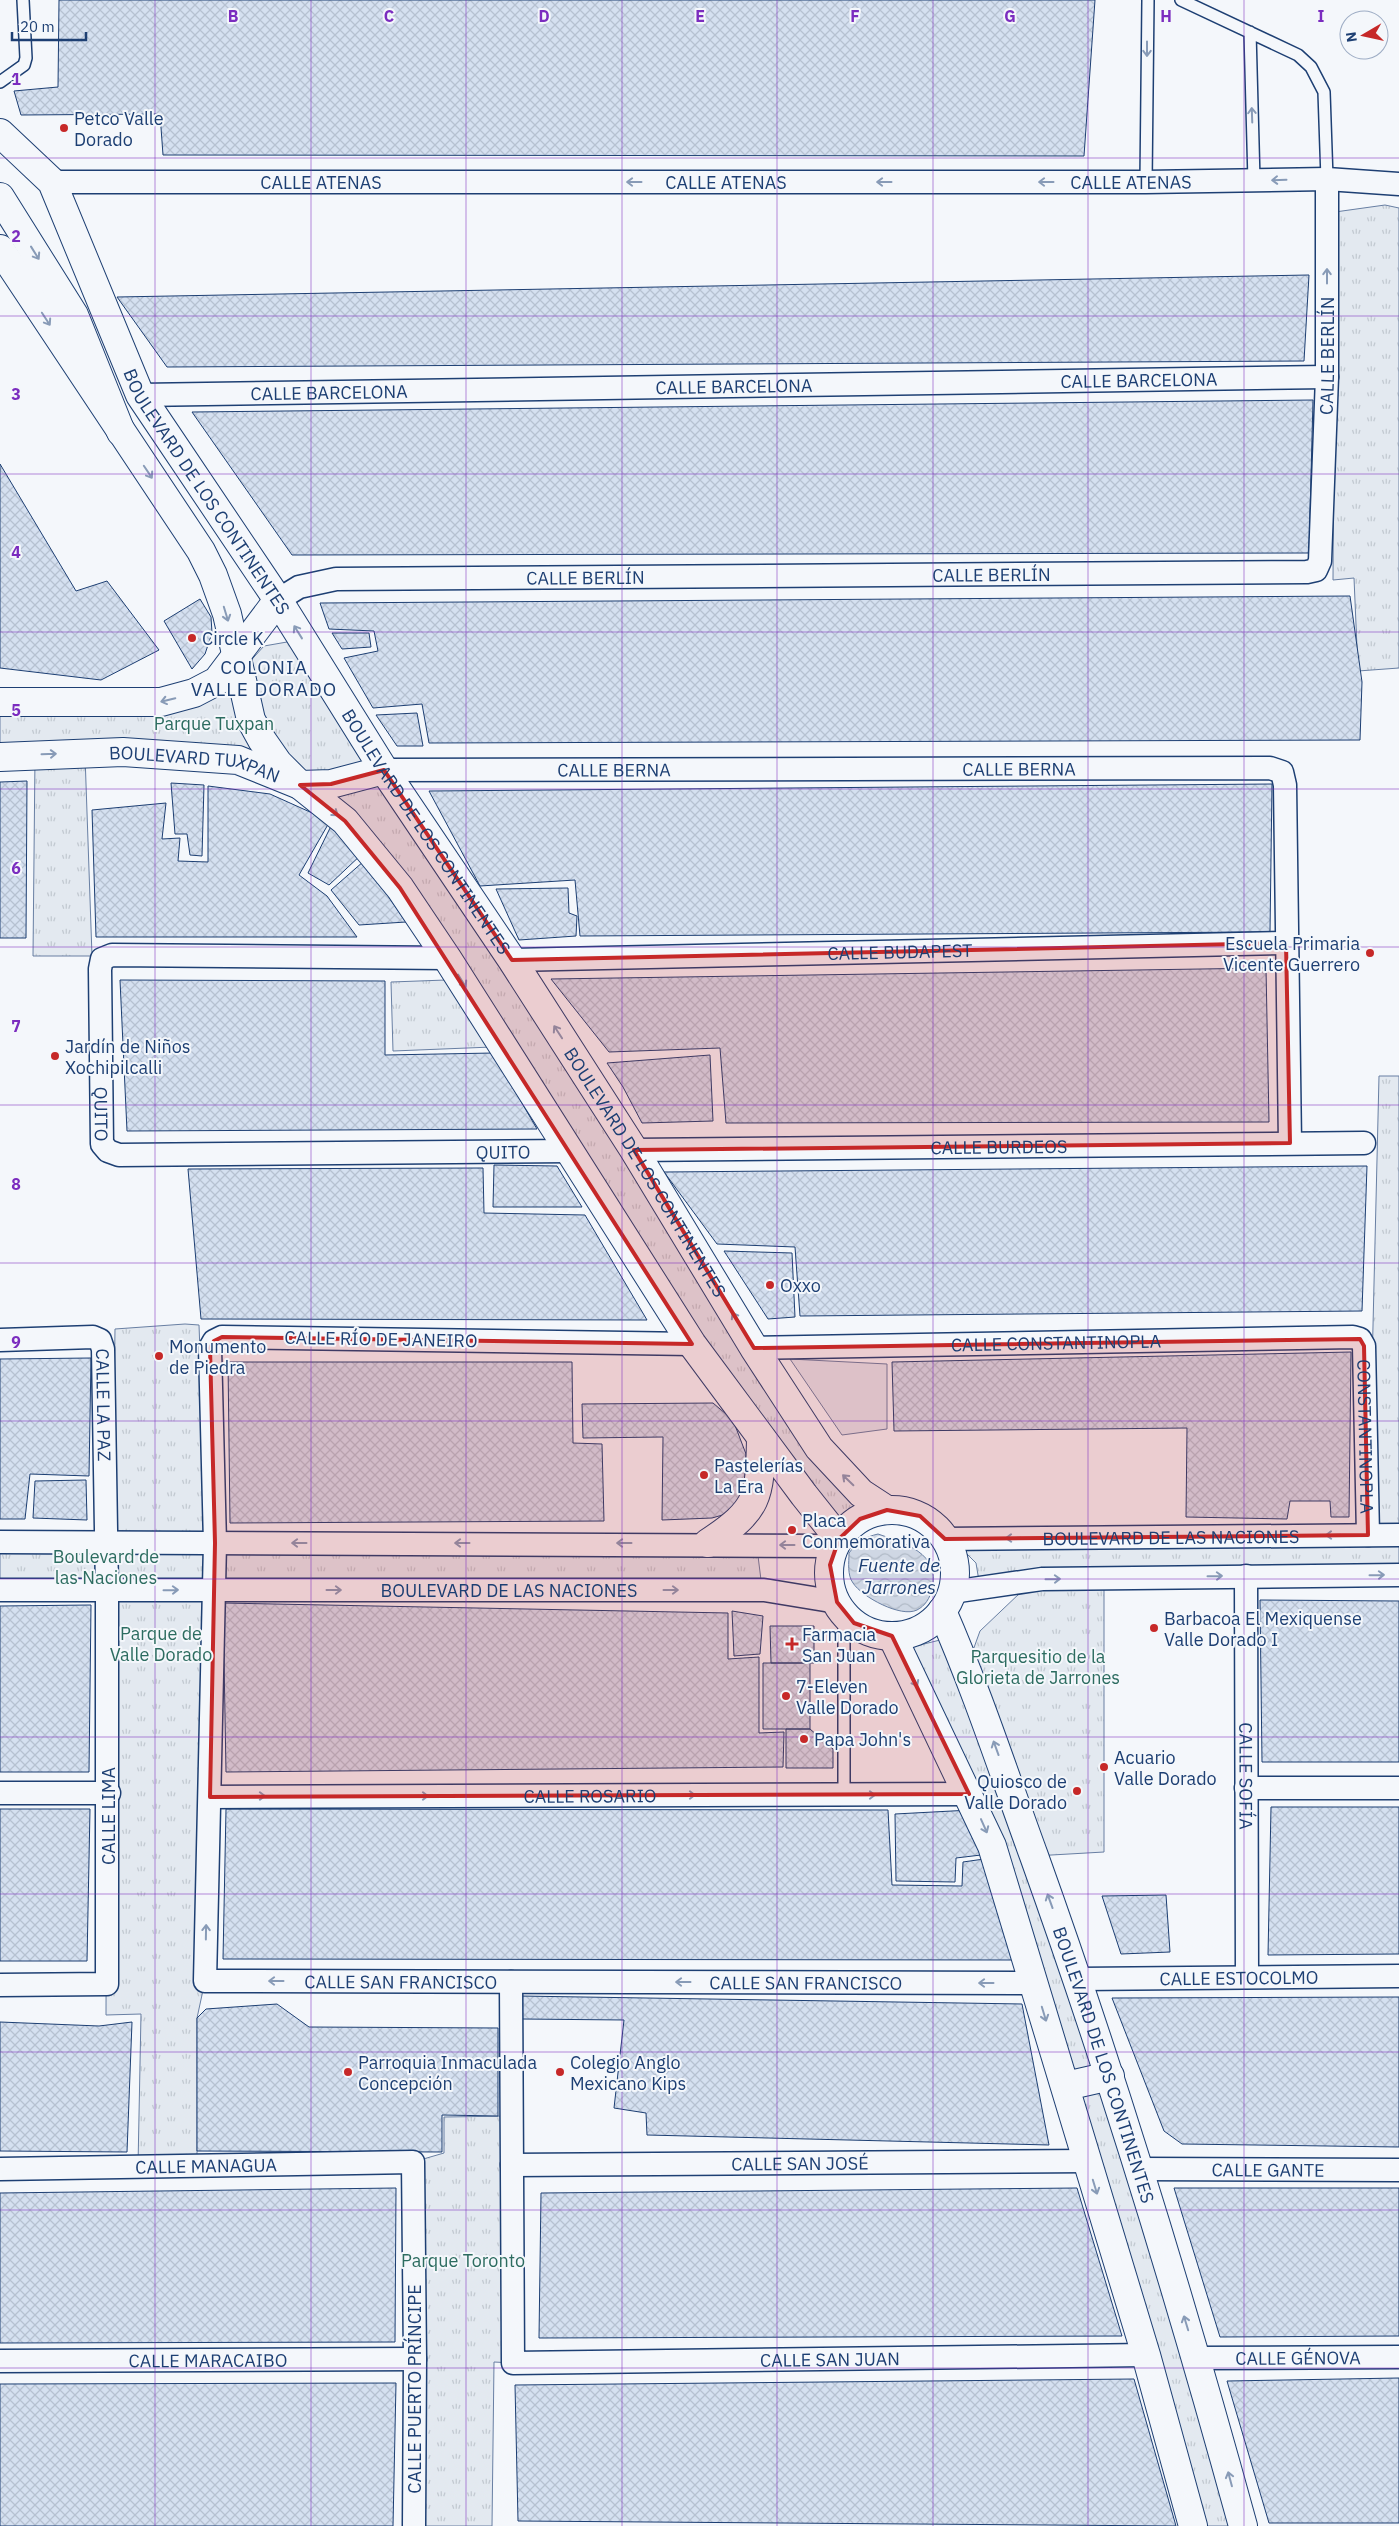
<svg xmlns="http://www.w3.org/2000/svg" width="1399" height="2526" font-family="'IBM Plex Sans',sans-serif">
  <defs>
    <pattern id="park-tufts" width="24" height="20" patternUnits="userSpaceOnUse" patternTransform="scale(1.25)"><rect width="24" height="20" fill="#e3e9f0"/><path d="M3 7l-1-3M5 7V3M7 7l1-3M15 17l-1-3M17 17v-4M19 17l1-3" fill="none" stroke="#c2c9d1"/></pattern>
    <pattern id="water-waves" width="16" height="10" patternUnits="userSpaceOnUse" patternTransform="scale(1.25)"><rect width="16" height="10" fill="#cfd7e4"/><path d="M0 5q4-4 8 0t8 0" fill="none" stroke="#b1bac7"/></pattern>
    <pattern id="building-cross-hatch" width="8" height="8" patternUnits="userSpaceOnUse" patternTransform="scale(1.25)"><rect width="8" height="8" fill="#d5e0f0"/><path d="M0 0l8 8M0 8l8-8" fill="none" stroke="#b6c1d1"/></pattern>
  </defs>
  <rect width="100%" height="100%" fill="#f4f7fb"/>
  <path fill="url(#park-tufts)" stroke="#687fa3" d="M1385,205L1399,208V668L1358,671L1354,578L1333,580L1335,212Z
    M287,642L302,645L862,1509L833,1530L761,1436L451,957L281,761L245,667L264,646Z
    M237,660L250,721L255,764L0,755V703L161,702Z
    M85,755L92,956H33L35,757Z
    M446,980L492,1047L393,1051L391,982Z
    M1379,1076H1399V1575L1104,1578V1852L1034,1856L1243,2526H1193L1035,1983L900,1640L920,1645L940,1640L967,1667L980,1631L1021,1592L980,1587L976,1563L956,1543L1368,1535Z
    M185,1324L199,1325L207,1537H112L115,1329Z
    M0,1542L757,1548L762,1588L0,1589Z
    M215,1589L205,1981L197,2018V2165L138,2166L141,2014L106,2015L107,1590Z
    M512,2116L513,2363L494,2362L492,2526H414L413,2162L444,2153V2117Z"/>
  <path fill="#e3e8f0" stroke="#687fa3" d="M790,1359L887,1364V1429L842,1435Z"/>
  <path fill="url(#water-waves)" stroke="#687fa3" d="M878,1534C904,1543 941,1553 932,1589C930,1598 925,1606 917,1610C901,1618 862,1597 853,1583C847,1575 849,1562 849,1553C857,1542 865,1537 878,1534Z"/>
  <path fill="url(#building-cross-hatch)" stroke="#1d3f73" d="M59,0H1095L1084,156L163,155L160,114L21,115L14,91L58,87Z
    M1309,275L1304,361L167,367L117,297Z
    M1313,400L1309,553L292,555L192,412Z
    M0,464L76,591L107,581L159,650L101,680L0,668Z
    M1350,596L1362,682L1360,740L429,743L422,704L373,708L344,658L378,651L374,631L329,629L320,603Z
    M200,599L211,617L212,633L205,654L192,669L164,621Z
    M332,633H369L371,647L342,649Z
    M417,713L423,746H397L376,715Z
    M27,781L26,938H0V782Z
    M171,783L204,785L202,856L190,855L187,834H175Z
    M1272,784L1270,932L580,936L575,880L480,886L429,791Z
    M208,786L270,794L330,821L299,875L327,896L357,937H96L92,810L166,803L162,839L180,838L178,861L208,862Z
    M332,824L363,853L329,885L308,873Z
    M364,861L406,922L359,925L331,890Z
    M568,888L569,913L577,916L576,936L519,940L496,889Z
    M1266,968L1269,1122L726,1123L720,1048L609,1052L551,979Z
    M120,980L385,981V1055L493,1053L537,1129L127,1131Z
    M710,1055L713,1121L642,1123L623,1087L607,1063Z
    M494,1165L557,1166L582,1207H493Z
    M1367,1166L1362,1311L800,1316L795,1247L717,1244L664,1172Z
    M483,1168L484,1213L585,1215L647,1320L201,1319L188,1169Z
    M724,1251L792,1253L795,1317L768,1319Z
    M1351,1352L1349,1517H1331L1330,1501H1290L1287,1519L1186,1517L1187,1428L894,1431L892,1362Z
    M91,1358L89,1476L30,1474L25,1519H0V1359Z
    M228,1362H572L573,1443L602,1444L604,1521L230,1523Z
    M713,1403L733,1420L746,1454L744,1496L726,1514L712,1518L662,1520L663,1437L583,1438L582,1404Z
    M86,1480L87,1520L33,1518L35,1481Z
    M1260,1600L1399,1601V1762H1262Z
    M223,1603L728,1613V1659L759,1657V1733L784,1732L783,1767L226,1772Z
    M91,1605L89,1772H0V1606Z
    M732,1611L763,1616L760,1654L734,1656Z
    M770,1626H814V1663H771Z
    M763,1663H810V1729H763Z
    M786,1729H810L833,1749V1768H786Z
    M1271,1807H1399V1954L1268,1955Z
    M0,1809H90L87,1961H0Z
    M226,1809L888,1810L892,1885L962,1886L963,1862L984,1859L1016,1960L223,1959Z
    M971,1810L981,1855L956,1858L955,1882L896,1881L895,1814Z
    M1166,1895L1170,1952L1121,1954L1102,1896Z
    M520,1996L1022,2004L1049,2145L647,2135L646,2113L614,2108L624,2020L522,2019Z
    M1399,1997V2147L1182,2144L1164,2131L1112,1998Z
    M277,2004L309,2027L498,2028V2116L442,2115V2152L197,2151V2018L206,2009Z
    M0,2022L99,2026L132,2022L127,2152L0,2151Z
    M396,2188L395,2342L0,2343V2193Z
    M1077,2188L1122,2336L539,2338L541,2193Z
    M1174,2188H1399V2336L1220,2337Z
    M1399,2378V2523H1269L1227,2381Z
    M1134,2379L1176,2526L518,2521L515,2385Z
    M396,2383L393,2526H0V2384Z"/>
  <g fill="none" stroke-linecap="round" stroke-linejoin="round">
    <g stroke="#1d3f73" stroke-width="14">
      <path id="service" d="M1181,0L1298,55L1311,67L1324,92L1327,179
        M1250,32L1254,181
        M0,82L24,65L26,58L23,0
        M1146,182L1148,0
        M844,1795V1614"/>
    </g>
    <g stroke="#1d3f73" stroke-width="25">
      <g id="minor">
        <path id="s1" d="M52,182H1146L1327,179L1399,184"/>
        <path id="s2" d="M140,395L1327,377"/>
        <path id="s3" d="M278,600L299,587L336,579L1307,572L1316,570L1320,561L1327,377V179"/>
        <path id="s4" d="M384,770L1270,768L1282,772L1285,785L1290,1143"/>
        <path id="s5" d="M447,958L112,955L102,959L100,969L102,1144L108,1151L119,1155L571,1151"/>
        <path id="s6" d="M512,960L1286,943"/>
        <path id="s7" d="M634,1150L1364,1143"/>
        <path id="s8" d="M0,1340L93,1337L100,1340L103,1349L107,1590V1984L0,1985"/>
        <path id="s9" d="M692,1344L222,1337L214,1341L210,1348L215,1543L205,1981L1035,1983"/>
        <path id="s10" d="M754,1348L1353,1337L1360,1339L1364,1346L1368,1535"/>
        <path id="s11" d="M945,1539L1399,1535"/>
        <path d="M0,1542L835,1546"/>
        <path id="s12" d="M1246,1576L1247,1977"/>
        <path id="s13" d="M0,1590H764L837,1602"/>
        <path d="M952,1592L1042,1579L1399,1575"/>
        <path d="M1246,1788H1399"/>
        <path d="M0,1793H109"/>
        <path id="s14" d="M210,1797L969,1794"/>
        <path id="s15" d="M1079,1979L1399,1976"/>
        <path id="s16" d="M511,1982L513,2363L1146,2355"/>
        <path id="s17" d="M512,2165L1088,2161"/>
        <path id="s18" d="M0,2169L413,2162L415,2359L414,2526"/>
        <path id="s19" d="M1138,2169L1399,2170"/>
        <path id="s20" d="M1197,2358L1399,2357"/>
        <path id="s21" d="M0,2361L415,2359"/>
      </g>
    </g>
    <g stroke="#1d3f73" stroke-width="30">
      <g id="tertiary">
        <path id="s22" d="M0,133L52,182L140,395L278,600L384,770L512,960L634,1150L754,1348L819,1448L861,1493L887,1510"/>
        <path d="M0,249L201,551L213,575L227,614L251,720L262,740L278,763L300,785L345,821L400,888L447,958L692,1344L804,1495L839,1539"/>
        <path d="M0,702H161L194,693L217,681L278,600"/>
        <path id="s23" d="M0,757L123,752L238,760L300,785L331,784L384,770"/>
        <circle cx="892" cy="1573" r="63"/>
        <path d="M708,1543C759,1509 760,1498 761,1438"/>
        <path id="s24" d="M942,1611C977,1691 1004,1774 1034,1856C1113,2076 1181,2300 1243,2526"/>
        <path d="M892,1636L992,1846L1146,2355L1193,2526"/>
        <path d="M1066,2086L1110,2076"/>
      </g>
    </g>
    <g stroke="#1d3f73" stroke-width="30">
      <path id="primary" d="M0,197L74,315L121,432"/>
    </g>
    <use href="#service" stroke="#f4f7fb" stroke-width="11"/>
    <use href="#minor" stroke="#f4f7fb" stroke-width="22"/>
    <use href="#tertiary" stroke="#f4f7fb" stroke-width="28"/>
    <use href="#primary" stroke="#f4f7fb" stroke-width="28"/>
  </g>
  <defs><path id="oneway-shaft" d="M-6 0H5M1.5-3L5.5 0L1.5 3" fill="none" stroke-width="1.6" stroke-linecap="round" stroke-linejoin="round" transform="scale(1.25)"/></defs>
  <g stroke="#889bb7">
    <use href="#oneway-shaft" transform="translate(1147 49) rotate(90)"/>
    <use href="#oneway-shaft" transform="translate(1252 115) rotate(-92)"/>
    <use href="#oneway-shaft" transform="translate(1279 180) rotate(178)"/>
    <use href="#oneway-shaft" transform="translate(634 182) rotate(-180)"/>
    <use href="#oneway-shaft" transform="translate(884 182) rotate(-180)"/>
    <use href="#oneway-shaft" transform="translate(1046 182) rotate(-180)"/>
    <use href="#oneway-shaft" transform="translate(35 253) rotate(58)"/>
    <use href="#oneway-shaft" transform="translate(1327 276) rotate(-90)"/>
    <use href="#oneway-shaft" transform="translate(46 319) rotate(57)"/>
    <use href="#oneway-shaft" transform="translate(148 472) rotate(56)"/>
    <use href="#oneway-shaft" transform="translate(226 614) rotate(73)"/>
    <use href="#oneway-shaft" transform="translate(298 632) rotate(-122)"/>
    <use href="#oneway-shaft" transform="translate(168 700) rotate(167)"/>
    <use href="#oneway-shaft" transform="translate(49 754) rotate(-2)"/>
    <use href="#oneway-shaft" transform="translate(332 811) rotate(37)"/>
    <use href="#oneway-shaft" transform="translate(462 981) rotate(58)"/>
    <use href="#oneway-shaft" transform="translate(558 1032) rotate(-123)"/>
    <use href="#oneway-shaft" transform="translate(736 1319) rotate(-121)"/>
    <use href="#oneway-shaft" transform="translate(848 1480) rotate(-136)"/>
    <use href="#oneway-shaft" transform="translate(1333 1535) rotate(179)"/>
    <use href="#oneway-shaft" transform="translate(1013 1538) rotate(179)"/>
    <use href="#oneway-shaft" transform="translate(299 1543) rotate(-180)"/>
    <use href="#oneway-shaft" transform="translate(462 1543) rotate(-180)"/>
    <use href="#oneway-shaft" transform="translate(624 1543) rotate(-180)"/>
    <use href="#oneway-shaft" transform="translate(787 1545) rotate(-180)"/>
    <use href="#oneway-shaft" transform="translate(1377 1575) rotate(-1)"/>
    <use href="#oneway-shaft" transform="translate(1215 1576) rotate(-1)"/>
    <use href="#oneway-shaft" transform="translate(1053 1579) rotate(-1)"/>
    <use href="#oneway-shaft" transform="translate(171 1590) rotate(-1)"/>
    <use href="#oneway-shaft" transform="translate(334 1590)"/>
    <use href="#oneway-shaft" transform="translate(671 1590)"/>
    <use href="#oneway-shaft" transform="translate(914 1680) rotate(63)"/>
    <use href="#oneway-shaft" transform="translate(996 1748) rotate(-110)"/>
    <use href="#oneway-shaft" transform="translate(688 1795)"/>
    <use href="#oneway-shaft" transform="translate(868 1795)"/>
    <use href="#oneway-shaft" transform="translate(258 1796)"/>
    <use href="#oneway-shaft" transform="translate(421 1796)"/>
    <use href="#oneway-shaft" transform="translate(984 1826) rotate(66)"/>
    <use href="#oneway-shaft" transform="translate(1050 1901) rotate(-110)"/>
    <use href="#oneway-shaft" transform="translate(206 1932) rotate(-89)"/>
    <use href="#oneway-shaft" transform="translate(276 1981) rotate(-180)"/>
    <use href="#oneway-shaft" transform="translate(683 1982) rotate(-180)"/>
    <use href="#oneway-shaft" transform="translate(986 1983) rotate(-180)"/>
    <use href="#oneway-shaft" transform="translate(1044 2014) rotate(73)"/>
    <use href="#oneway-shaft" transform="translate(1095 2187) rotate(73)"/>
    <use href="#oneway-shaft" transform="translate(1186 2323) rotate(-107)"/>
    <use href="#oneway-shaft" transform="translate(1230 2479) rotate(-105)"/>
  </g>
  <path fill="#c62828" fill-opacity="0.2" stroke="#c62828" stroke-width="4" stroke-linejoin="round" d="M384,770L512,960L1286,943L1290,1143L634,1150L754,1348L1360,1339L1364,1346L1368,1535L945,1539L920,1516L887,1510L860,1519L839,1539L830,1565L837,1602L854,1623L892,1636L969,1794L210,1797L215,1543L210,1348L214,1341L222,1337L692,1344L400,888L345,821L300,785L331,784Z"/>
  <path fill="none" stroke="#7b2cbf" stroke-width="1" stroke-opacity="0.55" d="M155,0V2526M311,0V2526M466,0V2526M622,0V2526M777,0V2526M933,0V2526M1088,0V2526M1244,0V2526M0,158H1399M0,316H1399M0,474H1399M0,632H1399M0,789H1399M0,947H1399M0,1105H1399M0,1263H1399M0,1421H1399M0,1579H1399M0,1737H1399M0,1894H1399M0,2052H1399M0,2210H1399M0,2368H1399"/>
  <g fill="#c62828" stroke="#f4f7fb" stroke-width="2">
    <circle cx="64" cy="128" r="5"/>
    <circle cx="192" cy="638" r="5"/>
    <circle cx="1370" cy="953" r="5"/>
    <circle cx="55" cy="1056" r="5"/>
    <circle cx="770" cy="1285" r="5"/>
    <circle cx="159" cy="1356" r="5"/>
    <circle cx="704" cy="1475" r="5"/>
    <circle cx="792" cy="1530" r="5"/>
    <circle cx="1154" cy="1628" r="5"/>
    <path d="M789.5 1636.5h5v5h5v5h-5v5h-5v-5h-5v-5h5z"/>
    <circle cx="786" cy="1696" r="5"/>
    <circle cx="804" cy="1739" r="5"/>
    <circle cx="1104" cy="1767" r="5"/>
    <circle cx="1077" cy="1791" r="5"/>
    <circle cx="348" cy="2072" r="5"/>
    <circle cx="560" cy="2072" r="5"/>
  </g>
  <g text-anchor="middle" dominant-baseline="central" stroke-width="4" stroke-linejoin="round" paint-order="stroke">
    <g font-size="18" fill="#1d3f73" stroke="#f4f7fb" text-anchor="start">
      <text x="74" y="118">Petco Valle<tspan x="74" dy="21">Dorado</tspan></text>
      <text x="202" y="638">Circle K</text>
      <text x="1360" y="943" text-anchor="end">Escuela Primaria<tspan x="1360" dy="21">Vicente Guerrero</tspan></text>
      <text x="65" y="1046">Jardín de Niños<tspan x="65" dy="21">Xochipilcalli</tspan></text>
      <text x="780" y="1285">Oxxo</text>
      <text x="169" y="1346">Monumento<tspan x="169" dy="21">de Piedra</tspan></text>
      <text x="714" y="1465">Pastelerías<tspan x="714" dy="21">La Era</tspan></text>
      <text x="802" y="1520">Placa<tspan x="802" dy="21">Conmemorativa</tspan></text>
      <text x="1164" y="1618">Barbacoa El Mexiquense<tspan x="1164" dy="21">Valle Dorado I</tspan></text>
      <text x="802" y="1634">Farmacia<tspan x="802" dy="21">San Juan</tspan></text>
      <text x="796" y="1686">7-Eleven<tspan x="796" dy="21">Valle Dorado</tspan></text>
      <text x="814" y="1739">Papa John's</text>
      <text x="1114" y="1757">Acuario<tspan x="1114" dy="21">Valle Dorado</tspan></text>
      <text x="1067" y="1781" text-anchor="end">Quiosco de<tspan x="1067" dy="21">Valle Dorado</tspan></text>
      <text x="358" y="2062">Parroquia Inmaculada<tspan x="358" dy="21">Concepción</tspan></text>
      <text x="570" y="2062">Colegio Anglo<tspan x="570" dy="21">Mexicano Kips</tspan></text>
    </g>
    <g font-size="18" fill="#1d3f73" stroke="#f4f7fb">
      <text stroke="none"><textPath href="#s1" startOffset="269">CALLE ATENAS</textPath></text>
      <text stroke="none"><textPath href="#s1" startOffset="674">CALLE ATENAS</textPath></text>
      <text stroke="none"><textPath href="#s1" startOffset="1079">CALLE ATENAS</textPath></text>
      <text stroke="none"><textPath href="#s3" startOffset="1258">CALLE BERLÍN</textPath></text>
      <text stroke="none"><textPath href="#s2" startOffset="999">CALLE BARCELONA</textPath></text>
      <text stroke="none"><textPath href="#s2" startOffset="594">CALLE BARCELONA</textPath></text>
      <text stroke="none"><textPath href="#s2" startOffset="189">CALLE BARCELONA</textPath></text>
      <text stroke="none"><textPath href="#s22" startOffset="419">BOULEVARD DE LOS CONTINENTES</textPath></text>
      <text stroke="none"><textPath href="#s3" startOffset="718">CALLE BERLÍN</textPath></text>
      <text stroke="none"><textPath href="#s3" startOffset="312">CALLE BERLÍN</textPath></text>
      <text stroke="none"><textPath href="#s23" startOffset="196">BOULEVARD TUXPAN</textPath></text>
      <text stroke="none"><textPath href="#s4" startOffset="635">CALLE BERNA</textPath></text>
      <text stroke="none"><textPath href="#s4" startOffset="230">CALLE BERNA</textPath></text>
      <text stroke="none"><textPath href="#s22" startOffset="824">BOULEVARD DE LOS CONTINENTES</textPath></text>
      <text stroke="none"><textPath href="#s6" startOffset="388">CALLE BUDAPEST</textPath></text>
      <text stroke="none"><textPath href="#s5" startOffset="501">QUITO</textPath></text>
      <text stroke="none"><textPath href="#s7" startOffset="365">CALLE BURDEOS</textPath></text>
      <text stroke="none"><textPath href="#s5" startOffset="936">QUITO</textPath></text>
      <text stroke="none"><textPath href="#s22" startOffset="1229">BOULEVARD DE LOS CONTINENTES</textPath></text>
      <text transform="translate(381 1339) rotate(1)">CALLE RÍO DE JANEIRO</text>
      <text stroke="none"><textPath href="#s10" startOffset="302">CALLE CONSTANTINOPLA</textPath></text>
      <text stroke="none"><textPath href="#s8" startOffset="166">CALLE LA PAZ</textPath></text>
      <text stroke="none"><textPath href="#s10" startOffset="705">CONSTANTINOPLA</textPath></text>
      <text stroke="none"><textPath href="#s11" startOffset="226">BOULEVARD DE LAS NACIONES</textPath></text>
      <text stroke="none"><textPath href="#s13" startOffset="509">BOULEVARD DE LAS NACIONES</textPath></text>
      <text stroke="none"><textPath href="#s12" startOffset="200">CALLE SOFÍA</textPath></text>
      <text stroke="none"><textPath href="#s14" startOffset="380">CALLE ROSARIO</textPath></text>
      <text transform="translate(108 1816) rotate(-90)">CALLE LIMA</text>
      <text stroke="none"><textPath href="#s15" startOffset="160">CALLE ESTOCOLMO</textPath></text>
      <text stroke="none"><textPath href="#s9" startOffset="1316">CALLE SAN FRANCISCO</textPath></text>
      <text stroke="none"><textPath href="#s9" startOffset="1721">CALLE SAN FRANCISCO</textPath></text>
      <text stroke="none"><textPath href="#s24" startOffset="482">BOULEVARD DE LOS CONTINENTES</textPath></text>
      <text stroke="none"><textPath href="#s17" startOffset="288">CALLE SAN JOSÉ</textPath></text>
      <text stroke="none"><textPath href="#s18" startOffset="206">CALLE MANAGUA</textPath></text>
      <text stroke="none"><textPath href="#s19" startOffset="130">CALLE GANTE</textPath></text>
      <text stroke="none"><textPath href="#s20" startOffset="101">CALLE GÉNOVA</textPath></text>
      <text stroke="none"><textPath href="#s16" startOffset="698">CALLE SAN JUAN</textPath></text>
      <text stroke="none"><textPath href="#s21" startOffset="208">CALLE MARACAIBO</textPath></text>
      <text transform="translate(414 2389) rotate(-90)">CALLE PUERTO PRÍNCIPE</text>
    </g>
    <g font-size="18" fill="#2c6c60" stroke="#f4f7fb">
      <text x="214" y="723">Parque Tuxpan</text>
      <text x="106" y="1556">Boulevard de<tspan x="106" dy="21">las Naciones</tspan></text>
      <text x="161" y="1633">Parque de<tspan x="161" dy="21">Valle Dorado</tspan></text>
      <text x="1038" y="1656">Parquesitio de la<tspan x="1038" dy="21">Glorieta de Jarrones</tspan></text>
      <text x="463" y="2260">Parque Toronto</text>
    </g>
    <g font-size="19" letter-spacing="1" fill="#1d3f73" stroke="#f4f7fb">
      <text x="264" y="667">COLONIA<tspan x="264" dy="22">VALLE DORADO</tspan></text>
    </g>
    <g font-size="19" font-style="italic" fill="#1d3f73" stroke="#f4f7fb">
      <text x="899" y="1565">Fuente de<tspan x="899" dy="22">Jarrones</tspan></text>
    </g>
  </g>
  <g font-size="16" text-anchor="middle" font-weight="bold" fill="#7b2cbf" stroke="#f4f7fb" stroke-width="4" stroke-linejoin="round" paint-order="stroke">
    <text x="233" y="22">B</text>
    <text x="389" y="22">C</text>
    <text x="544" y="22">D</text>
    <text x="700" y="22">E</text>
    <text x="855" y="22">F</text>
    <text x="1010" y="22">G</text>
    <text x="1166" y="22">H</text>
    <text x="1321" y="22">I</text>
    <text x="16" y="85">1</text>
    <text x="16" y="242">2</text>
    <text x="16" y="400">3</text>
    <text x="16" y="558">4</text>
    <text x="16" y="716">5</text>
    <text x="16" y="874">6</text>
    <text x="16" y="1032">7</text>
    <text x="16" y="1190">8</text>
    <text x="16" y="1348">9</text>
  </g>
  <g transform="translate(1364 35) rotate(261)"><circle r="24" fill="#f4f7fb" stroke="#9eadc5"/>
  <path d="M0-4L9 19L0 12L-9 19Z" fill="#c62828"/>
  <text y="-8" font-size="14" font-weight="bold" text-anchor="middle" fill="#1d3f73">N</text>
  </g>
  <path d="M12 32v8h74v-8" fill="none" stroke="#1d3f73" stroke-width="2.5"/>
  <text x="20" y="32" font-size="15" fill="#1d3f73" stroke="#f4f7fb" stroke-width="4" paint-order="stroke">20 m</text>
</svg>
